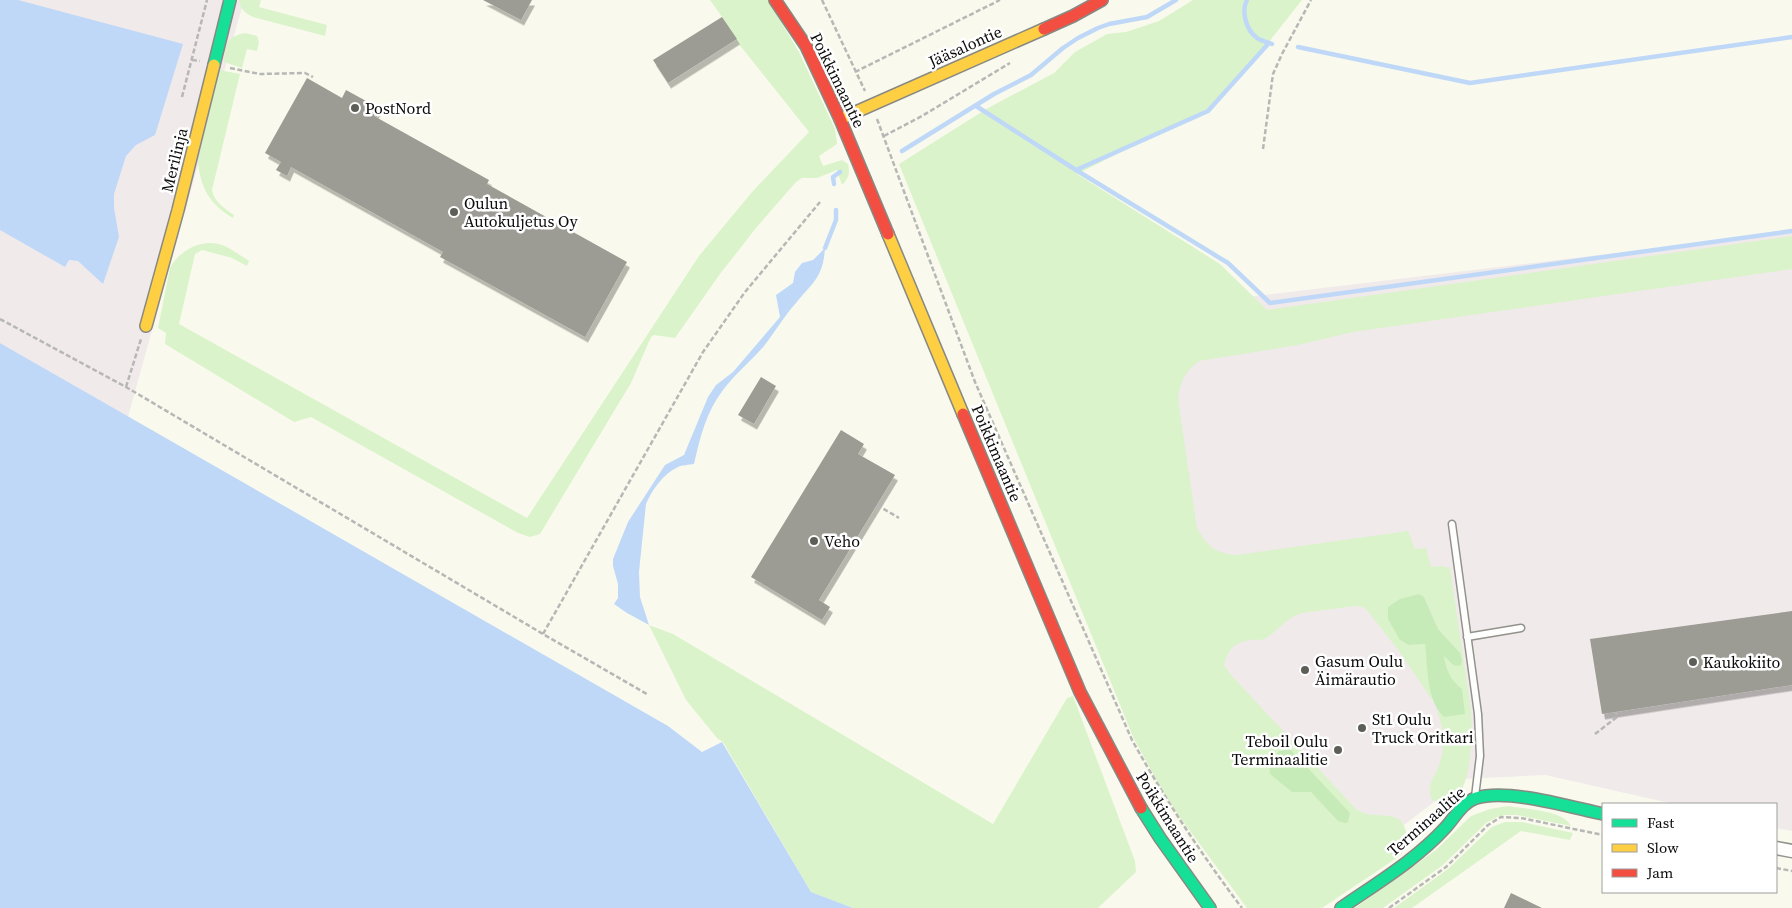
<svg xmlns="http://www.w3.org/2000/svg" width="1792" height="908" font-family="'Source Serif 4',serif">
  <defs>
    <filter id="shadow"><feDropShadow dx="3" dy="5.5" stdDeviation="0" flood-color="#0004"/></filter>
  </defs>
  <rect width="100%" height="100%" fill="#f9faed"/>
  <path fill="#f1eaeb" d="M0,0H244L128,417L0,343Z
    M1792,232V831L1776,828V804H1674L1545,775L1464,779L1296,908L1080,317Z"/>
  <path fill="#daf3ca" d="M239,0H261L259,7L327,25L325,36L253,17C245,13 240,9 239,0Z
    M710,0H768L799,52L835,129L837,144L819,156L823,166L842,160L848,164C850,173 849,178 842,185L839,176V172L837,170L817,178H802L796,182L756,228L720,274L675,338L654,335L651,337L631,383L540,534L530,537L518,533L311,417L294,422L165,344L166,333L158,328L170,268C180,249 204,237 225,246C233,250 241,256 249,261L247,266L232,258L202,250L195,254L179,324L527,518L699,256L752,192L809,132L738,43L722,17Z
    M1193,0H1302L1261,52L1207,109L1077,174L1220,264L1267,310L1792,236V269L1353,332L1298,345L1199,361C1185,371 1180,382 1178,399L1197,528C1208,547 1214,553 1237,555L1408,531L1415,549L1426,548L1431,567L1441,566L1450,568L1471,710C1472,734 1473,783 1454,800L1442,803L1432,800C1424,785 1438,774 1441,759C1445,742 1443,726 1437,711L1444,717L1462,689C1448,678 1447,672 1444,655L1460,653L1438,629L1424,597L1409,645L1425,644L1432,700L1401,654L1367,610L1362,607L1355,606L1302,613C1287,617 1279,630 1266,638C1262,641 1256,639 1251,640C1235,642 1228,649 1224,665L1231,675L1356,809C1360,811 1363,813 1367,814C1382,817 1402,811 1406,832C1408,841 1405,847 1401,855L1322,908H1247L1179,816L1161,788L1134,739L899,164L988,108L1054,73L1075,52L1107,34L1126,32L1159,21Z
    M245,33L257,36L259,42L257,51L247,49L242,68L224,62C226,45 225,37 245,33Z
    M219,70L240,74L212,190C214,202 225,209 234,215L233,218C209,204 200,187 198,160Z
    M649,625L673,634L993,824L1067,698L1073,696L1135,861L1136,872L1098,908H853L811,892L723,742L717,738L686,700Z
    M1508,806C1524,809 1564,810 1571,826L1517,815H1506L1497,817L1486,823L1443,865L1383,908H1355L1436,850L1471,816L1490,809Z
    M1505,822H1522L1573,833L1570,840L1521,831L1412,908H1394L1448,869L1492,827Z"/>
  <path fill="#c7ebb8" d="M1419,594L1424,597L1438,629L1460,653L1462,661L1461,665C1451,668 1450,660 1444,656C1447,672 1450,679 1462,689L1465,714L1444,717C1426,701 1428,667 1425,644L1409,645L1400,640L1388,619V607L1400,599Z
    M1290,749L1350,813L1348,822L1345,823L1338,821L1311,792H1292L1270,774L1269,765L1279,751Z"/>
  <path fill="#bfd8f8" d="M0,0H18L183,44L155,135L136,145L126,156L114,194V208L119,237L103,284L78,261L69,260L65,267L0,230Z
    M825,248C823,278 813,282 796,303C784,316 775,332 764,346C751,361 735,374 723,390C706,412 700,438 694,464C689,465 682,465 678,467C663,474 652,490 646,504L639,572L640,597L649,625L627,613L614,604L618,598V584L613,566V559L628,522L665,465L684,455L708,397L716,385L733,372L780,317L776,295L793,283L795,272L802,263L813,260Z
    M0,343L668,726L702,752L722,742L811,892L853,908H0Z"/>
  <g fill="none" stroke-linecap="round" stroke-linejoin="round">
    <path stroke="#bfd8f8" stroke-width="4.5" d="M1247,0C1241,11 1246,30 1257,38C1261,41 1267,42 1272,44
      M1298,47L1470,83L1792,37
      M976,106L1076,170L1208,111L1269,43
      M902,151L994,94L1031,75L1063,48L1078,38L1098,28L1109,24L1147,17L1176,0
      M1076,170L1228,263L1270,303L1792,231
      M834,184L833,177L840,172
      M825,248L836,220V210"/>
  </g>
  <path fill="#9c9b94" filter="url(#shadow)" d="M483,0H532L521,20Z
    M722,17L737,39L668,83L653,60Z
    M307,78L342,98L346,90L379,108L374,116L489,180L487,184L627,262L585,337L440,257L443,252L291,167L287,176L276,170L281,162L265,153Z
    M761,377L776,386L754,424L738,415Z
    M841,430L864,444L858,454L895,475L819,600L830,607L822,620L751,577Z
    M1792,611V685L1602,714L1590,639Z
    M1511,893L1542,908H1504Z"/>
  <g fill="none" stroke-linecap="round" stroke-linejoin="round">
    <g stroke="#92928c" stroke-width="9">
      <path id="lane" d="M1452,524L1478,714L1480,756L1475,797
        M1467,637L1521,628"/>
    </g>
    <g stroke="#92928c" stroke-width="15">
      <path id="street" d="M1776,848L1792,851"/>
    </g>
    <g stroke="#888983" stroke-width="14">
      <path id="fast" d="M214,65L230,0
        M1141,808L1160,838L1210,908
        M1341,908C1377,883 1416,860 1446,827C1455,817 1463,802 1476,798C1507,788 1570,807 1603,814"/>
    </g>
    <g stroke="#888983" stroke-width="14">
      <path id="slow" d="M840,119L1044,29
        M888,234L963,414
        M146,326L178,210L214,65"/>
    </g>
    <g stroke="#888983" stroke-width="14">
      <path id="jam" d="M775,0L806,46L840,119L888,234
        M1044,29L1073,16L1102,0
        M963,414L1080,692L1141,808"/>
    </g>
    <path stroke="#b7b7b5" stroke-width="2.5" stroke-dasharray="5 2.5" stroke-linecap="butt" d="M822,0L865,91
      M192,60L200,61
      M230,68L260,74L305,73L313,77
      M855,72L1000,0
      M182,97L207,0
      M877,119L975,382L1132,740C1165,799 1201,854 1242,908
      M884,136L922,116L1010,63
      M1263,149L1273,74L1282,54L1311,0
      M0,319L126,387L543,634L647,694
      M126,387L141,339
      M877,505L899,518
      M543,634L703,352L745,292L820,202
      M1595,734L1617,717L1616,712
      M1776,868L1792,871
      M1389,908L1446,867L1488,825L1501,817L1521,818L1603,835"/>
    <use href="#lane" stroke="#fefefc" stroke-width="6"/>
    <use href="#street" stroke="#fefefc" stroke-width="12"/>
    <use href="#fast" stroke="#16e098" stroke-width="11"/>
    <use href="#slow" stroke="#ffcf43" stroke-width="11"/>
    <use href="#jam" stroke="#f24e42" stroke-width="11"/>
  </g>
  <g fill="#5e5e59" stroke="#fff" stroke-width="2">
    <circle cx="355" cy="108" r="5"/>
    <circle cx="454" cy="212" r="5"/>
    <circle cx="814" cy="541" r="5"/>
    <circle cx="1693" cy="662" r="5"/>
    <circle cx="1305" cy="670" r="5"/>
    <circle cx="1362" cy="728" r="5"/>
    <circle cx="1338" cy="750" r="5"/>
  </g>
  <g text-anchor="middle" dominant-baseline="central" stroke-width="5" stroke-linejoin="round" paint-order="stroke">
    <g font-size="16" fill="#0a0a0a" stroke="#fff">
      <text transform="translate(965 46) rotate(-24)">Jääsalontie</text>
      <text transform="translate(838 80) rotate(64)">Poikkimaantie</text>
      <text transform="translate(174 160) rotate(-76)">Merilinja</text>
      <text transform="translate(997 453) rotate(67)">Poikkimaantie</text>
      <text transform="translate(1168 817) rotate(58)">Poikkimaantie</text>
      <text transform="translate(1426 821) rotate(-41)">Terminaalitie</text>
    </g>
    <g font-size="16" fill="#0a0a0a" stroke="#fff" text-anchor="start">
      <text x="365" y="108">PostNord</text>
      <text x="464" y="203">Oulun<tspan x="464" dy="18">Autokuljetus Oy</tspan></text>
      <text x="824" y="541">Veho</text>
      <text x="1315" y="661">Gasum Oulu<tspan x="1315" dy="18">Äimärautio</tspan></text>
      <text x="1703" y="662">Kaukokiito</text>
      <text x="1372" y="719">St1 Oulu<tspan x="1372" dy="18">Truck Oritkari</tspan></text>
      <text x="1328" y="741" text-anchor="end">Teboil Oulu<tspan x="1328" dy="18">Terminaalitie</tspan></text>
    </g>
  </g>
  <rect x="1602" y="803" width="175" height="90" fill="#ffffff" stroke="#9d9d9d"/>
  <rect x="1612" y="819" width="25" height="8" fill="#16e098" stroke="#9d9d9d"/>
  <text x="1647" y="828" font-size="15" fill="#0a0a0a">Fast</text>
  <rect x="1612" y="844" width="25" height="8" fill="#ffcf43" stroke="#9d9d9d"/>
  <text x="1647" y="853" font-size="15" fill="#0a0a0a">Slow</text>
  <rect x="1612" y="869" width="25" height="8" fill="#f24e42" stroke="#9d9d9d"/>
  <text x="1647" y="878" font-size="15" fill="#0a0a0a">Jam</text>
</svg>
